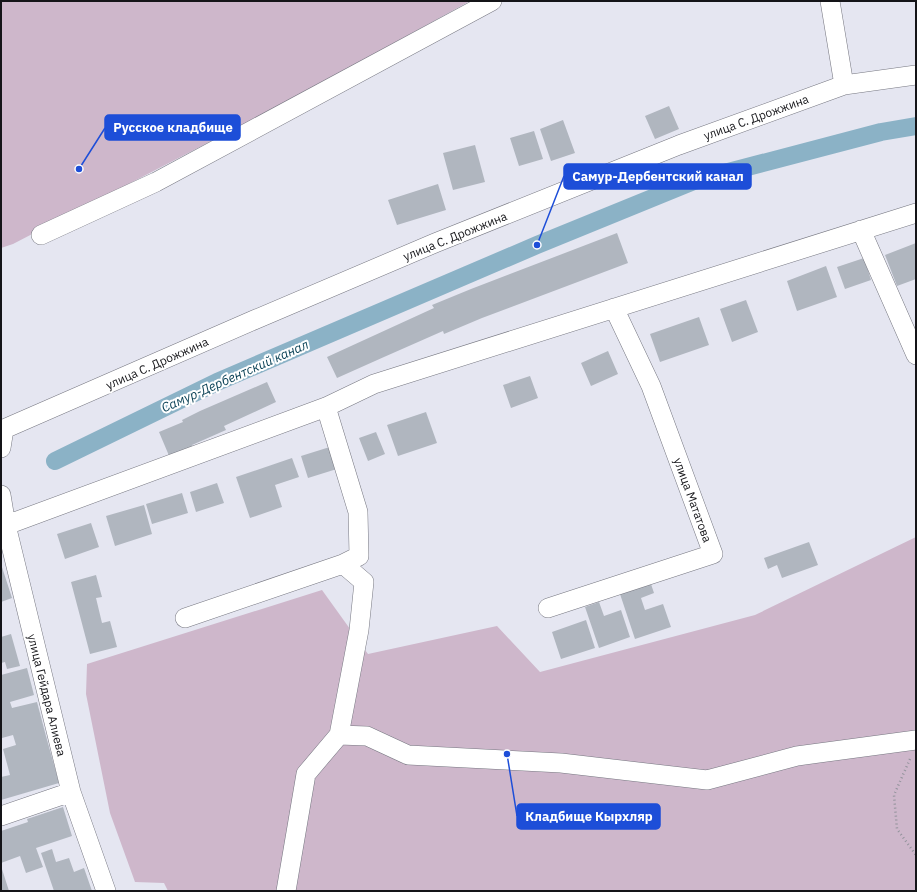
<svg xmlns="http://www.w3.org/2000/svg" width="917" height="892" font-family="'IBM Plex Sans',sans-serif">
  <rect width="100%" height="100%" fill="#e5e6f1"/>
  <path fill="#ceb7cb" d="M1,1H470L300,95L13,244L1,248Z
    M916,537V891H168L164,883L135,882L110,813L86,694L87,664L322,590L368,654L497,626L540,672L755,615Z"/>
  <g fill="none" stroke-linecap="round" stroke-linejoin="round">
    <path stroke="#8bb2c6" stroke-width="18" d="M55,461L217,382L537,245L694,181L881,132L916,126"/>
  </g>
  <path fill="#b0b6bf" d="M669,106L679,129L655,139L645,116Z
    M563,120L575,153L551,161L540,129Z
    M534,131L543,159L519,166L510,138Z
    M475,145L485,182L453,190L443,153Z
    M438,184L446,210L397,225L388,200Z
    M617,233L628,263L482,318L444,334L443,331L384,357L337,378L327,357L434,308L432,305L471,289Z
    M916,243V279L897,286L885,255Z
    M864,258L871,280L845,289L837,267Z
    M826,266L837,297L797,311L787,281Z
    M746,300L758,332L732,342L720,309Z
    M699,317L709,345L660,362L650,334Z
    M608,351L618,374L591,386L581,363Z
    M530,376L538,398L511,408L503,385Z
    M267,382L276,402L224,426L226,430L192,445L193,447L170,458L159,432L183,422L182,420L200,411Z
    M426,412L437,443L398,456L387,425Z
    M376,432L385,454L368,461L359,438Z
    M333,446L340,468L308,478L301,456Z
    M292,458L299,477L275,485L282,507L250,518L236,477Z
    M217,483L224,503L196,512L190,492Z
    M182,493L188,513L152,524L146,504Z
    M144,505L152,534L115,546L106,516Z
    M91,523L99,547L65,559L57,534Z
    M809,542L818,565L782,578L777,565L768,569L764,558Z
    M1,564L12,598L1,602Z
    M96,575L102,597L96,598L102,623L110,621L117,647L90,654L71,582Z
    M651,584L654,593L641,598L645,610L663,604L671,627L635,639L620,594Z
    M599,602L604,616L621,610L630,637L599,648L585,607Z
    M586,620L595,648L561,659L552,632Z
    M11,634L20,666L7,669L5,662L1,663V637Z
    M27,668L34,695L10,702L12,708L37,702L46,736L59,783L1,800V777L10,775L3,749L16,745L13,735L2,738L1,735V675Z
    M63,807L72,836L36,848L43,867L26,873L20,856L1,863V831L28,822L27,819Z
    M52,849L56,862L69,858L74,872L84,868L92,891H54L41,853Z
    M1,866L9,891H1Z"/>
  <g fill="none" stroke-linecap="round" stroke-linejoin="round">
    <g stroke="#767781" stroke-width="20">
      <path id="minor" d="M830,1L844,85
        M861,230L916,355
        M41,235L156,182L492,1
        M1,448L4,429L254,320L435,243L679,145L844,85L916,75
        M1,495L6,525L71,792L106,891
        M1,527L326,407L374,384L916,213
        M548,608L713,554L651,386L614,308
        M185,618L343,564
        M339,735L367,736L408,755L561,763L707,780L797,756L916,740
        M1,816L71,792
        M286,891L306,774L339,735L359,630L364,582L343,564L359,556L358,512L326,407"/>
    </g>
    <path stroke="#91929a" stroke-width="2.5" stroke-dasharray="1 3" stroke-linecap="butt" d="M910,759L894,795L897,829L916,855"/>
    <use href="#minor" stroke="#fff" stroke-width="19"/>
  </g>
  <g text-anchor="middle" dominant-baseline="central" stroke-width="4" stroke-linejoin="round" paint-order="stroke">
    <g font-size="12" fill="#141418" stroke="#fff">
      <text transform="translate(756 117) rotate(-20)">улица С. Дрожжина</text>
      <text transform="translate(455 236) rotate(-22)">улица С. Дрожжина</text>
      <text transform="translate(157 363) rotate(-24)">улица С. Дрожжина</text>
      <text transform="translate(693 500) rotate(70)">улица Мататова</text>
      <text transform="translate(47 695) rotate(76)">улица Гейдара Алиева</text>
    </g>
    <g font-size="13" font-style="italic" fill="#053d52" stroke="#fff">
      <text transform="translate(235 376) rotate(-24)">Самур-Дербентский канал</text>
    </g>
  </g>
  <path fill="none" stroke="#1d4ed8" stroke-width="1.5" d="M79 169L105 128M537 245L564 176M507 754L517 816"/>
  <g fill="#1d4ed8" stroke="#fff" stroke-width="1.5">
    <circle cx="79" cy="169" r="4"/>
    <circle cx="537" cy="245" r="4"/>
    <circle cx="507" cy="754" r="4"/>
  </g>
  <g fill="#1d4ed8" stroke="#1d4ed8" stroke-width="1.5">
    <rect x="105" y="115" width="135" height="25" rx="4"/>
    <rect x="564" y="164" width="187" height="25" rx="4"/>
    <rect x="517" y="804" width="143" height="25" rx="4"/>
  </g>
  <g font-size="13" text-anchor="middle" font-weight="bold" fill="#fff">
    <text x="173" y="132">Русское кладбище</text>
    <text x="658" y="181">Самур-Дербентский канал</text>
    <text x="589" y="821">Кладбище Кырхляр</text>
  </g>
  <rect width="917" height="892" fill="none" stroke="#141418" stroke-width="4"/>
</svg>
